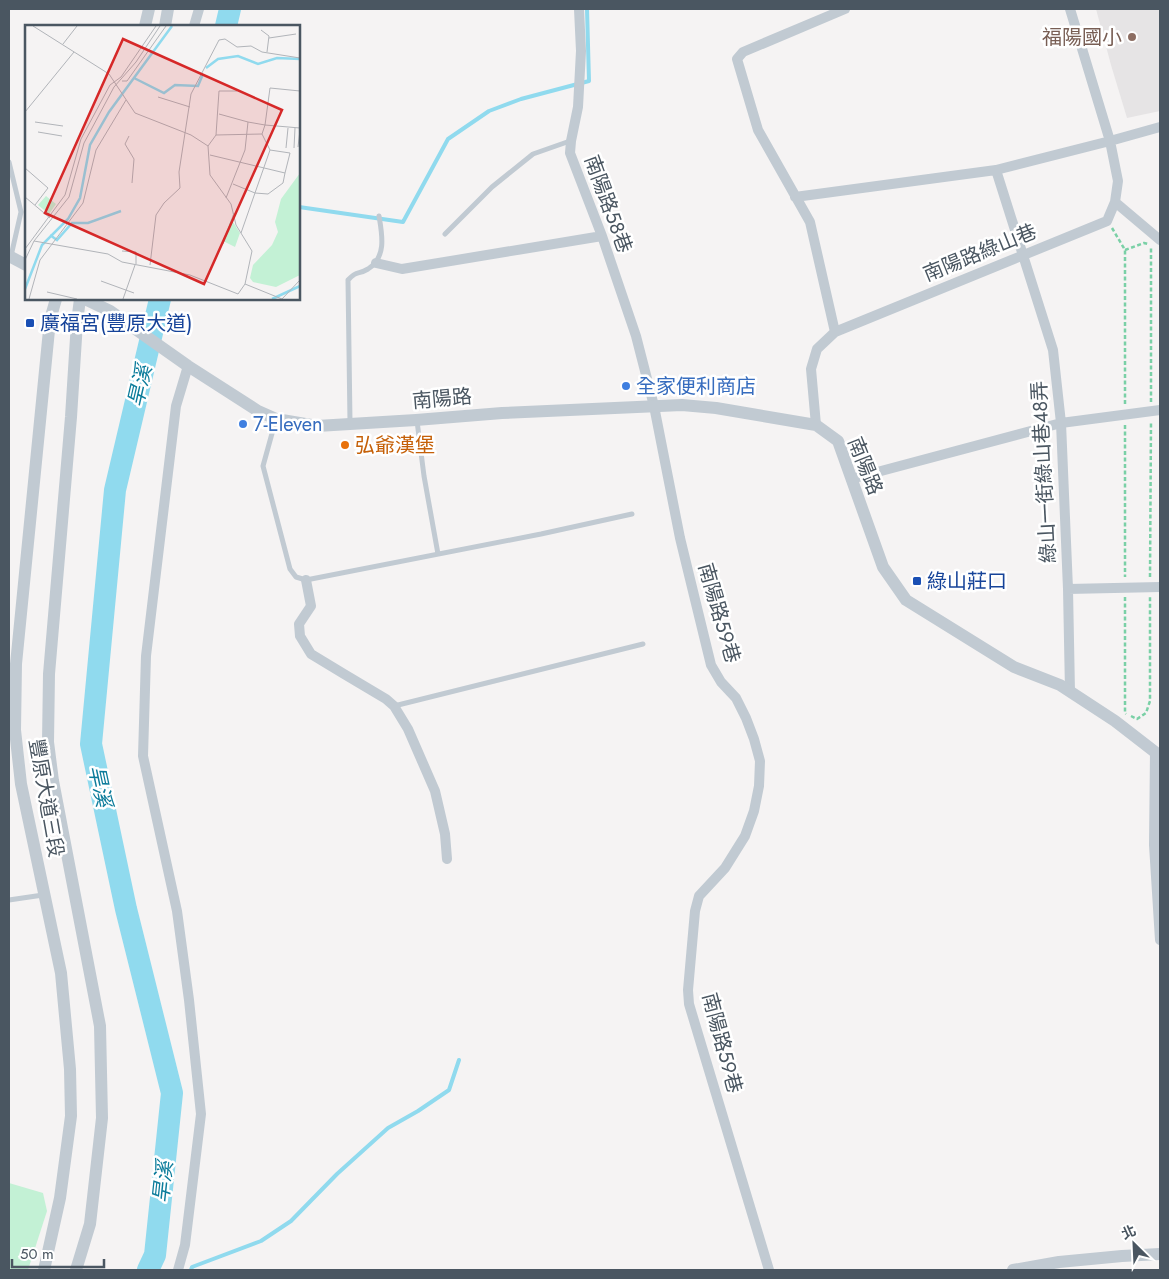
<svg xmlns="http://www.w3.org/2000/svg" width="1169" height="1279" font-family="Jost,'Noto Sans TC',sans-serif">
  <rect width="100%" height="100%" fill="#f5f3f3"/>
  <path fill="#e6e4e5" d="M1096,9H1160V111L1127,118L1111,65Z"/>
  <path fill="#c3f1d5" d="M9,1183L43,1193L47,1211L28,1270H9Z"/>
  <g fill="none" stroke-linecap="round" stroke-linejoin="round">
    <path stroke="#90daee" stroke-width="4" d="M299,207L403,222L448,139L489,111L521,99L589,81L587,9
      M191,1270L192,1267L261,1241L291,1221L337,1174L388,1128L418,1111L449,1090L459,1060"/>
    <path stroke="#90daee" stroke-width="22" d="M226,26L230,9
      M148,1270L155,1255L172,1093L126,909L91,744L115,490L160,299"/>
    <path stroke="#7ad0a6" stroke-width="2.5" stroke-dasharray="4 2.5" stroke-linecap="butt" d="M1112,228L1125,250V404
      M1125,250L1144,243L1148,244
      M1151,402V247
      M1125,425V577
      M1150,577L1151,422
      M1125,597V713L1126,714
      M1131,716L1137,719L1146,713L1150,701V597"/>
    <path stroke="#c1cad2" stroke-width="5" d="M9,162L21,212L11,256
      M445,234L492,187L533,154L570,141
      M276,419L263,466L290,569L296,577L306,580L541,534L632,514
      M417,421L424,476L438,554
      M350,422L348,280C357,270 358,275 368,269C387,257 382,234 379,216
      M394,706L643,644
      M9,900L43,895"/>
    <path stroke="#c1cad2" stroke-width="10" d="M579,9L581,51L578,107L571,141L570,153L602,236L636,336L654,406L680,538L711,665L721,682L736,698L746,718L754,739L760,761L759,786L754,811L745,836L725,868L699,896L695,911L688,990L689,1004L769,1270
      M1070,9L1110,141L996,170L1053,350L1061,423L1068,589L1070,692
      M194,26L199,9
      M795,197L996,170
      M1115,202L1160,240
      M376,263L402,269L602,236
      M835,332L810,222L758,130L737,59L743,52L845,9
      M816,425L811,369L817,349L835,332L1107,221L1115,202L1118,181L1110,141L1160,127
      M851,479L1061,423L1160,410
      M306,580L311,606L299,624L300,636L311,654L344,674L386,699L394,706L408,729L435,791L445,834L447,859
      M1068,589L1160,587
      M1155,752L1154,845L1160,940
      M178,1270L185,1245L201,1114L189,1000L177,911L143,756L146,656L176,406L188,366"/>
    <path stroke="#c1cad2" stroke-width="12" d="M145,26L149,9
      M165,26L168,9
      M9,256L26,265
      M85,299L110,311L188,366L258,411L276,419L317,426L416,420L502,413L682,405L716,408L816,425L838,441L883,567L906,600L1014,667L1060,685L1115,721L1155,752L1160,761
      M44,1270L60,1198L71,1116L70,1069L61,973L21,784L15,730L16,664L50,320L56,299
      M76,1270L90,1224L102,1118L100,1026L53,781L48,742L49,674L71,417L77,322L80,299
      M1013,1270L1059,1262L1122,1256L1160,1254"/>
  </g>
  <circle fill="#8d6e63" stroke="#fff" stroke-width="2" cx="1132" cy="37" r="5"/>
  <g fill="#1a4fb4" stroke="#fff" stroke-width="2">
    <rect x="25" y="318" width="10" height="10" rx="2.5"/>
    <rect x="912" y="576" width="10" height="10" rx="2.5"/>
  </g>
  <g fill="#3f7fe0" stroke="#fff" stroke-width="2">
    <circle cx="626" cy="386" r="5"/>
    <circle cx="243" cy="424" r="5"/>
  </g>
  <circle fill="#e8710a" stroke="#fff" stroke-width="2" cx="345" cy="445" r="5"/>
  <g text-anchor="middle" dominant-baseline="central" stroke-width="5" stroke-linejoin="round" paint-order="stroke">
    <g font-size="20" fill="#785e54" stroke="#fff" text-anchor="end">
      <text x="1122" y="37">福陽國小</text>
    </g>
    <g font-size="20" fill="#4a5661" stroke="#fff">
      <text transform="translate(608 204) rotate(70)">南陽路58巷</text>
      <text transform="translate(980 253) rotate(-22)">南陽路綠山巷</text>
      <text transform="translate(442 399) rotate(-5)">南陽路</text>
      <text transform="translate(865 466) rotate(68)">南陽路</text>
      <text transform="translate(1044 472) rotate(-93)">綠山一街綠山巷48弄</text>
      <text transform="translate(719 613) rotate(74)">南陽路59巷</text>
      <text transform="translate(46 798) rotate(80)">豐原大道三段</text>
      <text transform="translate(722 1043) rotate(75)">南陽路59巷</text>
    </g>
    <g font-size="20" fill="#164399" stroke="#fff" text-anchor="start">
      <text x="40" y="323">廣福宮(豐原大道)</text>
      <text x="927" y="581">綠山莊口</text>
    </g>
    <g font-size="20" fill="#366cbe" stroke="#fff" text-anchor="start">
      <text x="636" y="386">全家便利商店</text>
      <text x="253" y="424">7-Eleven</text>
    </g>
    <g font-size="20" fill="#c56008" stroke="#fff" text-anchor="start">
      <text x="355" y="445">弘爺漢堡</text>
    </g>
    <g font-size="21" font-style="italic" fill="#0c7c9b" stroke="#fff">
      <text transform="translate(140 386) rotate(-77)">旱溪</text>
      <text transform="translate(100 786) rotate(78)">旱溪</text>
      <text transform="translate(163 1182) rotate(-84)">旱溪</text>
    </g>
  </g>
  <g transform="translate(25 25)">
    <rect width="275" height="275" fill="#f5f3f3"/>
    <path d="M275,148V250L251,262L228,257L225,253L228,240L247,220L253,207L250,197L256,174ZM21,171L31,179L24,189L13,180ZM206,194L215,208L210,222L198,216Z" fill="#c3f1d5"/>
    <path fill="none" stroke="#90daee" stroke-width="2.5" d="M181,43L193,34L213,31L233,39L252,33L275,34M109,53L139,68L150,60L173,61L178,49M25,210L32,215L47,198H63L96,186M0,264L17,220L43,194L55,173L65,120L84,87L147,1M247,274L275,261"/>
    <path fill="none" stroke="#b1b4b9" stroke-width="1" d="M8,1L84,49L110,88L166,110L183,121L185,150L206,179L211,200L227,226L220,259L213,269L165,250L97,237L83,229L9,216M236,5L244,11L242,27M244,13L271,9M38,19L52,1M97,56H102L141,1M133,72L165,82M0,87L49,27M194,89L223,97M10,97L38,101M13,107L37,111M237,109L240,100L275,103M191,110L194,66H212M104,111L100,119L109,134L107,158M183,121L191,110L237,109M273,122L275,105M261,123L263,103M269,123L270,103M185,130L260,148L265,128L245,125M0,143L23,163L10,180M208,159L230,168L243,169L258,158L260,148M0,172L25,193M201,173L220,125L223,97L240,100L245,63L275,66M216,208L245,125L237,109M198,219L209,188M0,224L40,170L56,114L85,60L96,52L131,1M97,226L111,227V239M0,235L9,216L44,172L59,118L89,62L111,37L135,1M125,240L131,190L139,178L155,163L154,147L166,69L194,15L200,14L212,22L226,21L237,27L275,33M76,256L109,268M220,259L257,274M22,267L52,274M4,274L15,235L58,178L71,125L101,75M98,274L110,240M257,274L275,255"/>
    <path fill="#d62828" fill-opacity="0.15" stroke="#d62828" stroke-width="2.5" d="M98,14L257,85L179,259L20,188Z"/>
    <rect width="275" height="275" fill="none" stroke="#4a5661" stroke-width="2.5"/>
  </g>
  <rect width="1169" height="1279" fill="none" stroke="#4a5661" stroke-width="20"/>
  <g transform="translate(1134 1244) rotate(336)" stroke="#ffffff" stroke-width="4" paint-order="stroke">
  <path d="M0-4L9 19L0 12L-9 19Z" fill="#4a5661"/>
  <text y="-8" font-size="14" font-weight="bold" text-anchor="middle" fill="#4a5661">北</text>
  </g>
  <path d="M12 1259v8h92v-8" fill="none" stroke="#4a5661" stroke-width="2.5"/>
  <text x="20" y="1259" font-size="15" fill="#4a5661" stroke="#ffffff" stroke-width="4" paint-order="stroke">50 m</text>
</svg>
